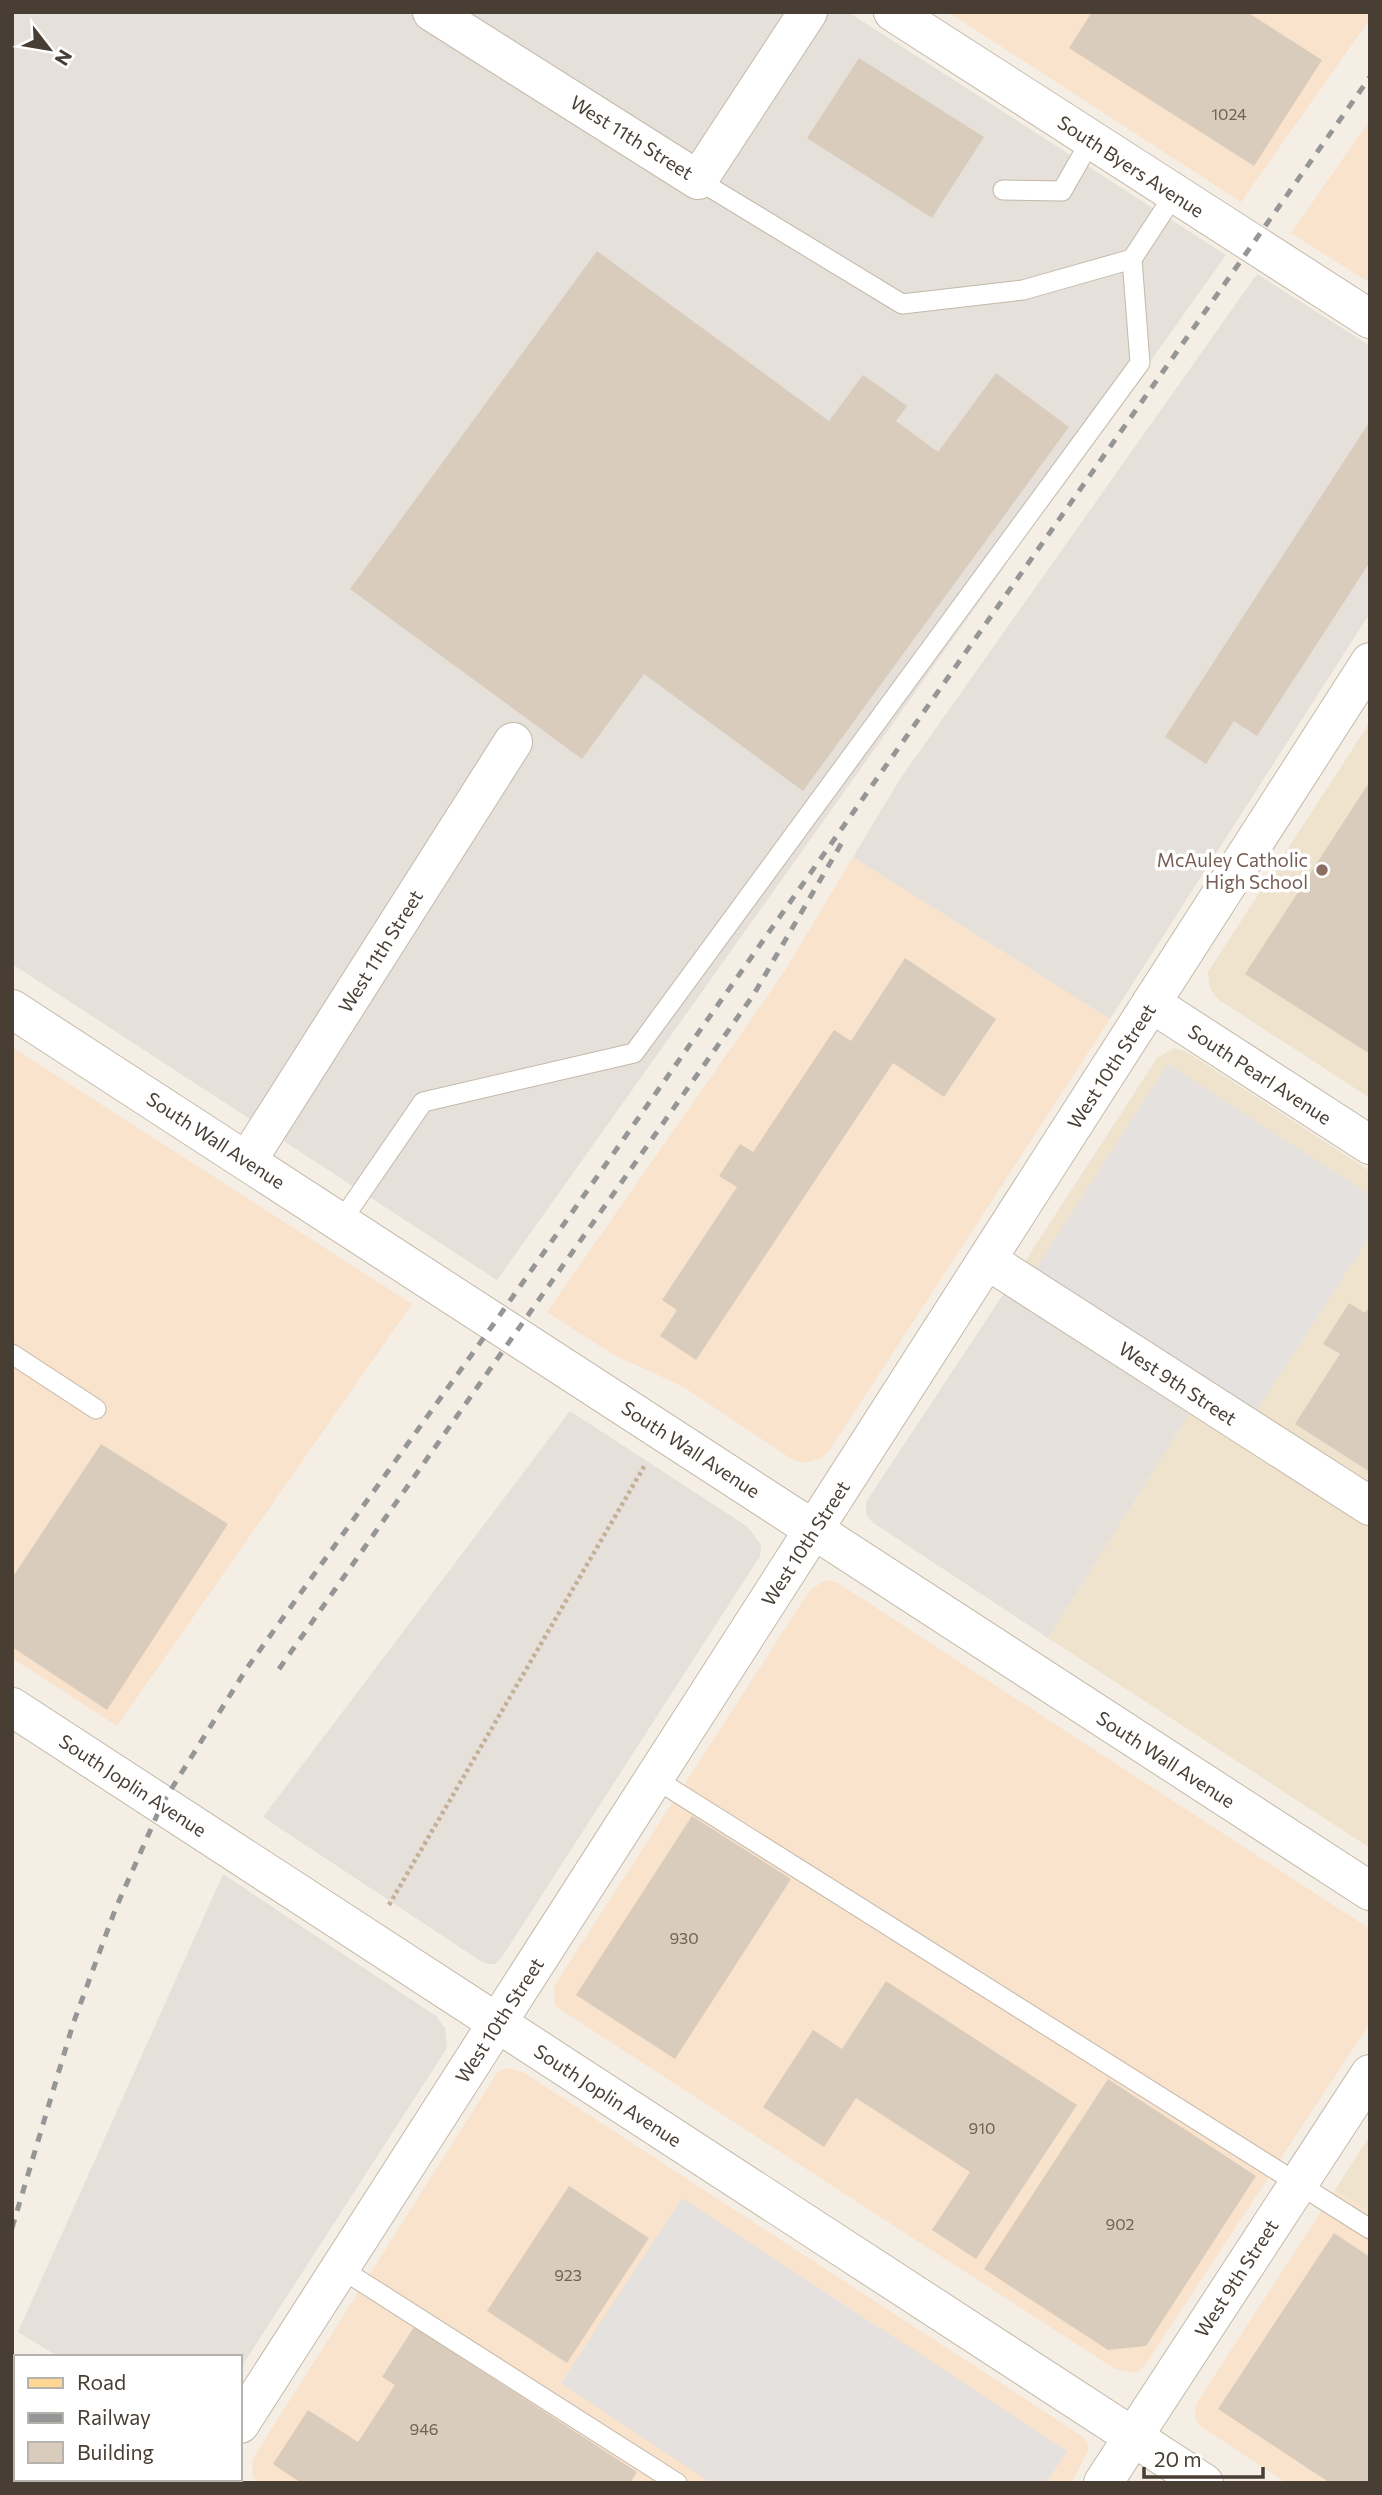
<svg xmlns="http://www.w3.org/2000/svg" width="1382" height="2495" font-family="Commissioner,sans-serif">
  <rect width="100%" height="100%" fill="#f4eee5"/>
  <path fill="#f9e3cd" d="M948,12H1370V19L1241,202Z
    M1370,120V283L1291,233Z
    M853,857L1110,1019L831,1448L822,1458L804,1463L793,1460L682,1386L614,1355L547,1312L782,975Z
    M12,1047L412,1304L117,1726L12,1658Z
    M826,1580L838,1583L1370,1929V2023L1145,2365L1136,2373L1115,2369L555,2006L554,1986L810,1590Z
    M505,2068L523,2072L1082,2436L1088,2443V2451L1071,2483H257L253,2476L252,2460L497,2073Z
    M1335,2190L1370,2212V2483H1287L1200,2426L1195,2418L1196,2404Z"/>
  <path fill="#e6e0da" d="M12,12H848L1226,255L497,1280L12,964Z
    M1257,274L1370,346V613L1110,1019L853,857L900,779Z
    M1020,1269L1206,1388L1048,1638L872,1522L866,1514V1502Z
    M570,1411L748,1527L761,1545L760,1556L502,1957L495,1964H488L479,1960L263,1817Z
    M223,1874L436,2016L445,2028L447,2048L240,2369V2357H59L18,2332Z"/>
  <path fill="#efe3cd" d="M1370,722V1098L1219,1000L1210,989L1208,972Z
    M1175,1048L1187,1052L1370,1171V1848L1048,1638L1206,1388L1020,1269L1157,1058Z
    M1370,2135V2212L1335,2190Z"/>
  <path fill="#e5e1de" d="M1168,1064L1370,1195V1236L1254,1414L1034,1271Z
    M682,2198L1067,2451L1046,2483H712L561,2383Z"/>
  <path fill="#daccbc" d="M1092,12H1247L1322,60L1254,166L1069,48Z
    M859,58L984,137L932,218L807,138Z
    M597,251L829,421L863,375L907,406L896,421L938,452L996,373L1069,427L803,791L644,674L582,759L350,589Z
    M1370,421V562L1257,736L1234,721L1206,764L1165,737Z
    M1370,781V1054L1245,974Z
    M905,958L996,1019L944,1097L893,1063L696,1360L660,1336L677,1310L662,1300L737,1187L719,1176L740,1144L753,1152L834,1030L851,1041Z
    M1349,1303L1365,1313L1370,1305V1472L1295,1424L1340,1354L1323,1344Z
    M101,1444L228,1524L107,1710L12,1647V1578Z
    M692,1816L791,1879L675,2059L576,1995Z
    M886,1981L1077,2105L976,2259L932,2230L970,2172L856,2098L824,2147L763,2107L813,2030L842,2049Z
    M1108,2079L1256,2176L1146,2346L1108,2350L984,2269Z
    M569,2186L649,2238L567,2363L487,2311Z
    M1334,2233L1370,2257V2483H1330L1218,2409Z
    M414,2327L637,2472L630,2483H301L273,2464L308,2410L358,2442L395,2385L382,2377Z"/>
  <g fill="none" stroke-linecap="round" stroke-linejoin="round">
    <g stroke="#c4b8a9" stroke-width="21">
      <path id="service" d="M698,180L902,304L1023,290L1132,259L1174,195
        M1003,190L1062,191L1091,140
        M342,1220L423,1102L634,1053L1140,363L1132,259
        M12,1354L96,1409
        M654,1778L1370,2229
        M340,2268L677,2483"/>
    </g>
    <g stroke="#c4b8a9" stroke-width="40">
      <path id="minor" d="M432,12L698,180L808,12
        M893,12L1370,319
        M1151,1003L1370,1145
        M247,1161L513,742
        M987,1260L1370,1506
        M240,2424L1370,662
        M202,2483L204,2479
        M1103,2483L1370,2074"/>
    </g>
    <g stroke="#c4b8a9" stroke-width="40">
      <path id="tertiary" d="M12,1009L1370,1891
        M12,1707L1204,2483"/>
    </g>
    <g stroke="#f1b657" stroke-width="40">
      <path id="primary" d="M12,2397L16,2400
        M139,2479L145,2483"/>
    </g>
    <path stroke="#c4b096" stroke-width="4.5" stroke-dasharray="3.5 3.5" stroke-linecap="butt" d="M389,1905L645,1465"/>
    <use href="#service" stroke="#fff" stroke-width="19"/>
    <use href="#minor" stroke="#fff" stroke-width="38"/>
    <use href="#tertiary" stroke="#fff" stroke-width="38"/>
    <use href="#primary" stroke="#ffd793" stroke-width="38"/>
    <path stroke="#969696" stroke-width="5" stroke-dasharray="9 9" stroke-linecap="butt" d="M279,1669L754,994L844,839
      M12,2228L73,2024L115,1910L162,1804L247,1668L495,1322L1370,77"/>
  </g>
  <circle fill="#8d6e63" stroke="#fff" stroke-width="2.5" cx="1322" cy="870" r="7"/>
  <g text-anchor="middle" dominant-baseline="central" stroke-width="7" stroke-linejoin="round" paint-order="stroke">
    <g font-size="16" fill="#6c6256">
      <text x="1229" y="113">1024</text>
      <text x="684" y="1937">930</text>
      <text x="982" y="2127">910</text>
      <text x="1120" y="2223">902</text>
      <text x="568" y="2274">923</text>
      <text x="424" y="2428">946</text>
    </g>
    <g font-size="19" fill="#483e34" stroke="#fff">
      <text transform="translate(632 137) rotate(32)">West 11th Street</text>
      <text transform="translate(1131 166) rotate(33)">South Byers Avenue</text>
      <text transform="translate(380 951) rotate(-58)">West 11th Street</text>
      <text transform="translate(1111 1066) rotate(-57)">West 10th Street</text>
      <text transform="translate(1260 1074) rotate(33)">South Pearl Avenue</text>
      <text transform="translate(216 1140) rotate(33)">South Wall Avenue</text>
      <text transform="translate(1178 1383) rotate(33)">West 9th Street</text>
      <text transform="translate(691 1449) rotate(33)">South Wall Avenue</text>
      <text transform="translate(805 1543) rotate(-57)">West 10th Street</text>
      <text transform="translate(1166 1759) rotate(33)">South Wall Avenue</text>
      <text transform="translate(133 1785) rotate(33)">South Joplin Avenue</text>
      <text transform="translate(499 2020) rotate(-57)">West 10th Street</text>
      <text transform="translate(608 2095) rotate(33)">South Joplin Avenue</text>
      <text transform="translate(1236 2278) rotate(-57)">West 9th Street</text>
    </g>
    <g font-size="19" fill="#785e54" stroke="#fff" text-anchor="end">
      <text x="1308" y="859">McAuley Catholic<tspan x="1308" dy="22">High School</tspan></text>
    </g>
  </g>
  <rect width="1382" height="2495" fill="none" stroke="#483e34" stroke-width="28"/>
  <rect x="14" y="2355" width="228" height="126" fill="#ffffff" stroke="#b6b2ae" stroke-width="2"/>
  <rect x="28" y="2378" width="35" height="10" fill="#ffd793" stroke="#b6b2ae" stroke-width="2"/>
  <text x="77" y="2390" font-size="21" fill="#483e34">Road</text>
  <rect x="28" y="2413" width="35" height="10" fill="#969696" stroke="#b6b2ae" stroke-width="2"/>
  <text x="77" y="2425" font-size="21" fill="#483e34">Railway</text>
  <rect x="28" y="2442" width="35" height="21" fill="#daccbc" stroke="#b6b2ae" stroke-width="2"/>
  <text x="77" y="2460" font-size="21" fill="#483e34">Building</text>
  <g transform="translate(49 49) rotate(121)" stroke="#ffffff" stroke-width="5" paint-order="stroke">
  <path d="M0-5L12 26L0 18L-12 26Z" fill="#483e34"/>
  <text y="-10" font-size="19" font-weight="bold" text-anchor="middle" fill="#483e34">N</text>
  </g>
  <path d="M1144 2467v10h119v-10" fill="none" stroke="#483e34" stroke-width="3.5"/>
  <text x="1154" y="2467" font-size="21" fill="#483e34" stroke="#ffffff" stroke-width="5" paint-order="stroke">20 m</text>
</svg>
